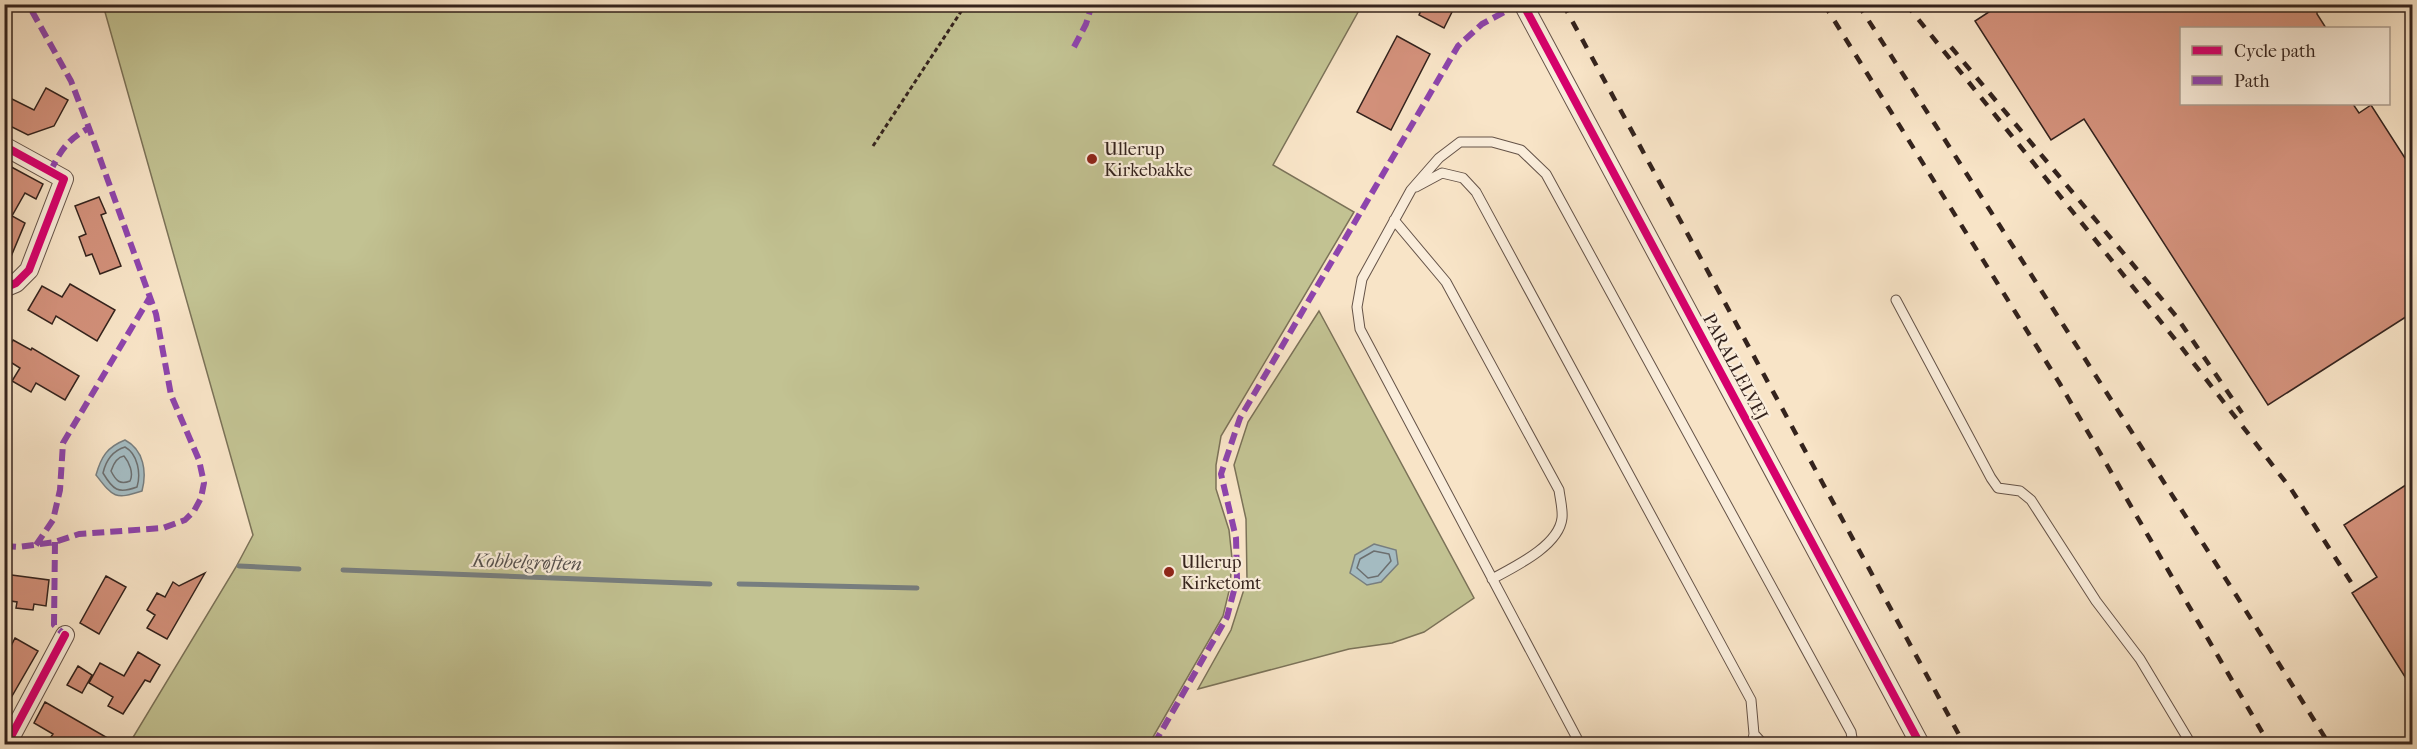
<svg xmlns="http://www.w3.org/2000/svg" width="2417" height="749" font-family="'IM FELL French Canon',serif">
  <rect width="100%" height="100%" fill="#f8e4c7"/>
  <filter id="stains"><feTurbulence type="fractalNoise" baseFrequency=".00333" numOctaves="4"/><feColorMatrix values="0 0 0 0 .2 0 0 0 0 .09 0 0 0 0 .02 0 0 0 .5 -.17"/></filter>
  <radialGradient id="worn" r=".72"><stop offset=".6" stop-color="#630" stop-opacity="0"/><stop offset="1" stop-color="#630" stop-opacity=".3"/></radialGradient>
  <path fill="#c2c292" stroke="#7b7258" stroke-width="1.5" d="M103,5H1362L1273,165L1354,212L1221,436L1216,465V489L1229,530L1232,558L1230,587L1223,616L1149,744H129L236,567L253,535Z
    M1319,311L1474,598L1424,632L1392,643L1349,649L1198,689L1231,630L1247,580L1246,519L1234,465L1248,422Z"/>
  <path fill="#a4bbc1" stroke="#777e7f" stroke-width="1.5" d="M125,440C144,450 147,472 142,491C115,500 113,497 96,475C101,457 107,447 125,440Z
    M1374,544L1396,550L1398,564L1381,582L1367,585L1350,573L1355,555Z"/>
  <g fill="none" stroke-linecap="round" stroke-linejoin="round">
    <path stroke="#6c6f6f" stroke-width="1.5" d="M125,447C138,454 141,474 137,487C118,494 113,490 103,473C106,460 112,451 125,447Z
      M124,456C129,462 134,473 130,481C120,485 116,481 111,471C113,465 117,457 124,456Z
      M1374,551L1389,554L1391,561L1378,576L1368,578L1357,568L1360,559Z"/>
    <path stroke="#777e7f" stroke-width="5" d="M239,566L299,569
      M343,570L710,584
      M739,584L917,588"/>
  </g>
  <path fill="#d2907a" stroke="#34231d" stroke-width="1.5" d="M1424,4H1456L1444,28L1419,15Z
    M2001,4L2317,6V14L2326,28H2181V104H2353L2359,113L2371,105L2412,169V313L2268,405L2084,119L2051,140L1975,21Z
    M1397,36L1430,54L1391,130L1357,112Z
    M46,88L68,100L54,126L28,135L4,123V95L34,110Z
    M4,163L43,184L36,199L25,193L12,216L25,223L5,271Z
    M99,197L106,213L101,215L121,266L100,274L92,254L86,256L79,237L86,234L75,206Z
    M70,284L115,310L97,341L56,316L52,324L28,310L42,286L62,297Z
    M13,340L31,350L32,348L79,376L65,400L36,383L31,392L12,381L20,368L4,358V355Z
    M2412,481V688L2352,593L2377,577L2344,525Z
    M205,573L167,639L147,628L155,615L147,610L157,593L165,597L173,582L179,586Z
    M4,574L49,580L46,606L34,604L33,610L16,608L17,602L4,600Z
    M106,576L126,587L99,634L80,623Z
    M15,638L38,651L4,710V645L10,648Z
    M138,652L160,665L150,682L145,680L123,714L108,706L113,697L89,683L100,663L124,676Z
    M78,666L92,675L82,693L67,685Z
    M45,702L118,744H46L53,734L34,723Z"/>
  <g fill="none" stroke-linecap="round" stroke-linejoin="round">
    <g stroke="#655348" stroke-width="11">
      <path id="service" d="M1416,187L1442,173L1463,178L1476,192L1751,700L1754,734L1752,744
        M1394,220L1446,282L1559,490C1560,498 1563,510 1562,518C1559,546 1514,567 1492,579
        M1896,300L1991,478L1998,488L2020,491L2031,500L2096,601L2140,659L2191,744
        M1754,734L1763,744
        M1580,744L1360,329L1357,307L1362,279L1411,190L1439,158L1460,142H1492L1521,150L1546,174L1851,732L1853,744"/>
    </g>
    <g stroke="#655348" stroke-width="20">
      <path id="minor" d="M1523,4L1920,744
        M4,146L64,179L29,270L16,283L4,288
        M4,741L8,742L65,635"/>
    </g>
    <path stroke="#34231d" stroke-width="3" stroke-dasharray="4.5 3" stroke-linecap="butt" d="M873,146L966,4"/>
    <use href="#service" stroke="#faeddb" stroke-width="9"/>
    <use href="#minor" stroke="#faeddb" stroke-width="18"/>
    <path stroke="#34231d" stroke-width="4.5" stroke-dasharray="10 10" stroke-linecap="butt" d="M1563,4L1964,744
      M1824,4L2060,384L2269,744
      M1858,4L2236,595L2329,744
      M1906,4L2178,343L2291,489L2356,590
      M1951,47L2176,316L2242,413"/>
    <path stroke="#8e44ad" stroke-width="6" stroke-dasharray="12 6" stroke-linecap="butt" d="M1074,47L1086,24L1092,4
      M50,172C61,150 67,140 89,128
      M55,542L54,625L65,635
      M36,545L53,520L60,490L63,443L150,297
      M4,546L19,547L55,542L79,534L163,528L185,520L194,511L201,498L204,483L199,460L171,395L156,314L89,128L71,81L28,4
      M1154,744L1227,617L1237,579L1236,538L1221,474L1240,418L1458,46L1482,24L1519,4"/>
    <g stroke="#faeddb" stroke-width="11">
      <path id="cycleway" d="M1523,4L1920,744
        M4,146L64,179L29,270L16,283L4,288
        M4,741L8,742L65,635"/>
    </g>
    <use href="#cycleway" stroke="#d6006c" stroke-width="8"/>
  </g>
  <g fill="#8f2418" stroke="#faeddb" stroke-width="2">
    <circle cx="1092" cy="159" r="6"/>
    <circle cx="1169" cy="572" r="6"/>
  </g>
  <g text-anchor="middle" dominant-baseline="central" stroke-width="4.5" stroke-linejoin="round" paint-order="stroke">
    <g font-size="18" fill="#34231d" stroke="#faeddb" text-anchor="start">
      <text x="1104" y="149">Ullerup<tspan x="1104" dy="21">Kirkebakke</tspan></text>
      <text x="1181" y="562">Ullerup<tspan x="1181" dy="21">Kirketomt</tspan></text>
    </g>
    <g font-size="18" fill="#34231d" stroke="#faeddb">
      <text transform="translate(1735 367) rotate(62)">PARALLELVEJ</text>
    </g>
    <g font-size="20" font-style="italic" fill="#56514e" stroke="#faeddb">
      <text transform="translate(527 562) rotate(2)">Kobbelgrøften</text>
    </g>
  </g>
  <rect width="2417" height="749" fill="none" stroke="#f8e4c7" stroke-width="24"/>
  <rect x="6" y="6" width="2405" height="737" fill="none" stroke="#34231d" stroke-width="3"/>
  <rect x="12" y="12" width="2393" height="725" fill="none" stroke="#34231d" stroke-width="1.5"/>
  <rect x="2180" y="27" width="210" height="78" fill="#faeddb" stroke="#ab9c8f" stroke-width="1.5"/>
  <rect x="2192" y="46" width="30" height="9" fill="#d6006c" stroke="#ab9c8f" stroke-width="1.5"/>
  <text x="2234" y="57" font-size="18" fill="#34231d">Cycle path</text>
  <rect x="2192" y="76" width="30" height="9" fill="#8e44ad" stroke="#ab9c8f" stroke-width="1.5"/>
  <text x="2234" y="87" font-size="18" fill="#34231d">Path</text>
  <rect width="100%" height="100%" filter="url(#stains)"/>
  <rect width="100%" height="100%" fill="url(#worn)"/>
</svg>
